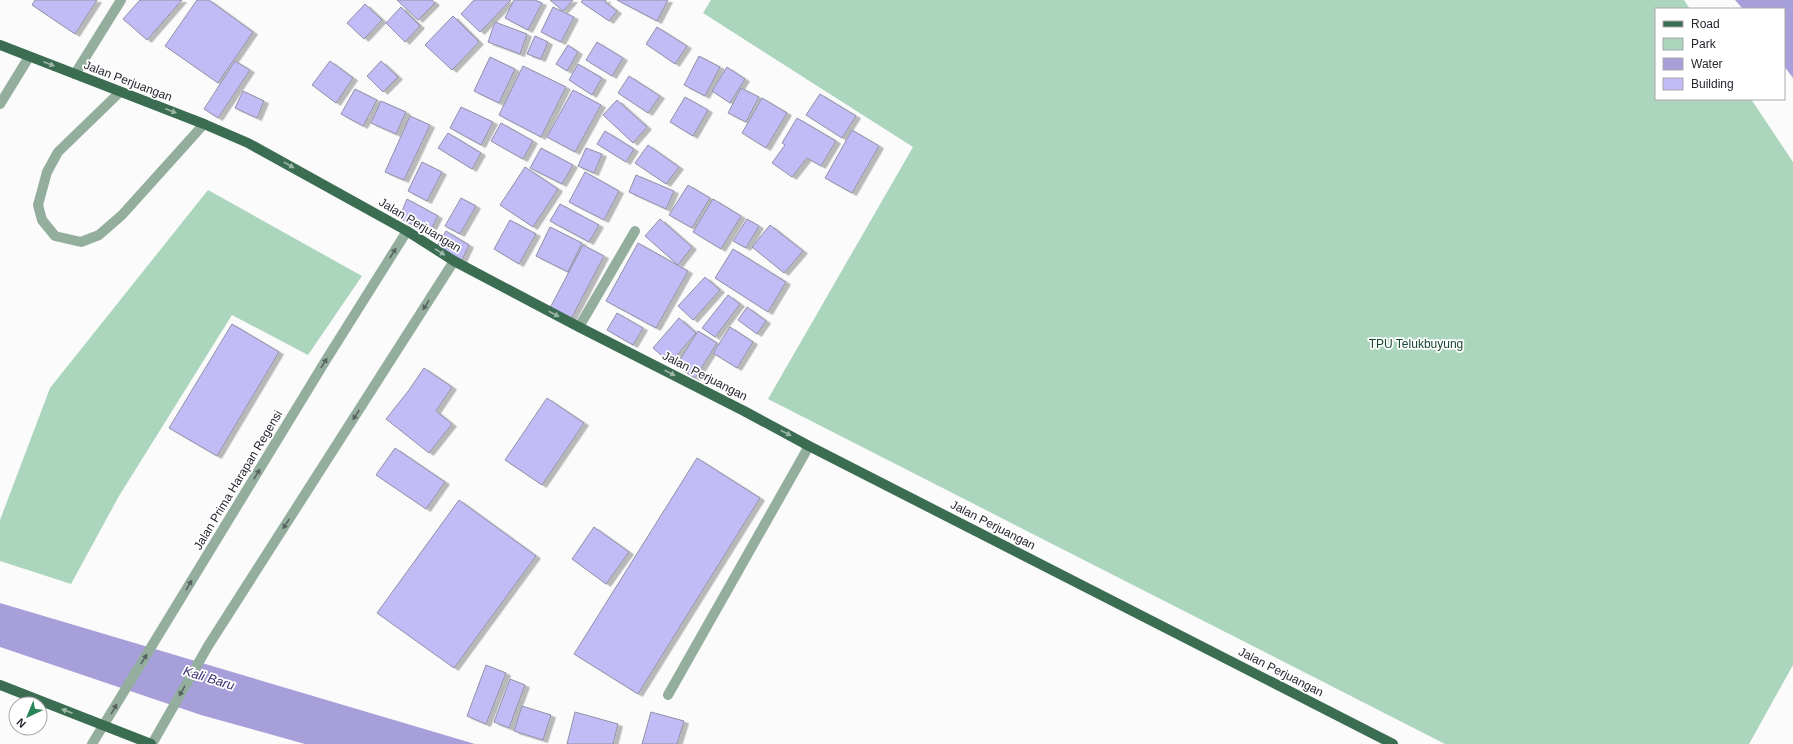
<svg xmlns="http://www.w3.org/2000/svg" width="1793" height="744" font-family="Helvetica,sans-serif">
  <defs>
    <filter id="shadow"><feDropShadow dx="4.5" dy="2.5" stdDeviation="0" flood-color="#0004"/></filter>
  </defs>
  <rect width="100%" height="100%" fill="#fbfbfb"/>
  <path fill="#acd5bd" d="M711,0H1684L1690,9H1656V99H1751L1793,162V665L1749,744H1445L768,399L913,147L703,13Z
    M208,190L362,276L308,355L232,315L119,496L71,584L0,561V520L50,388Z"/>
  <path fill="#a69fd9" d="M1735,0H1793V78L1784,66V9H1743Z
    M0,603L475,744H305L201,715L0,647Z"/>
  <path fill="#c1bbf6" stroke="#9190a6" filter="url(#shadow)" d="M35,0H97L75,34L32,5Z
    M140,0H182L147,40L123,19Z
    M197,0H209L253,32L218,83L165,46Z
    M397,0H432L435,3L418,20Z
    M474,0H511L480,32L461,14Z
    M514,0H535L542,3L528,30L505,18Z
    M550,0H573L563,11Z
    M583,0H606L605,2L617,11L609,21L581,2Z
    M617,0H668L657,21Z
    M365,4L382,20L364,39L347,23Z
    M401,7L420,26L405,42L386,23Z
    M553,7L574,17L561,42L541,32Z
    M453,16L479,42L452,70L425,45Z
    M495,22L527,34L520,54L488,42Z
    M657,27L687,46L675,64L646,44Z
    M535,36L548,42L541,59L527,54Z
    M597,42L623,58L612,76L586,60Z
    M568,45L578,52L567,71L556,64Z
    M699,56L720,67L705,96L684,85Z
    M490,57L515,69L499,103L474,91Z
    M235,61L250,70L218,118L204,109Z
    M330,61L353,78L336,103L312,85Z
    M381,61L398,77L383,92L367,76Z
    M578,64L602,78L592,95L569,80Z
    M523,66L566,87L541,137L499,115Z
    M727,67L745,79L730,103L712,91Z
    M629,76L660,96L648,113L618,93Z
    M741,88L759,97L746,122L728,113Z
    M355,89L377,100L363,126L341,114Z
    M573,90L601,105L575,152L547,137Z
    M243,91L264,101L257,118L235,108Z
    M820,94L856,116L842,138L806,115Z
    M685,97L708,110L693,136L670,122Z
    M762,98L787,113L766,148L742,133Z
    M617,100L647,127L633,143L603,115Z
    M381,101L406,112L396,134L371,123Z
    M461,107L493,122L481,145L450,128Z
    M410,116L430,125L404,180L385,172Z
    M797,118L836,141L821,166L807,158L792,177L772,163L785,145L782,143Z
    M501,123L533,141L523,159L491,141Z
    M852,130L879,146L852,193L825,178Z
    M605,131L634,149L626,162L597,144Z
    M448,133L481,153L472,169L438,148Z
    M648,145L679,167L666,184L635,163Z
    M541,148L573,165L562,184L530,168Z
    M586,148L602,154L594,173L578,166Z
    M422,162L442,172L427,201L408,191Z
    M525,167L558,189L533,227L500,205Z
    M585,172L619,191L604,220L569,202Z
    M636,175L674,191L666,209L629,192Z
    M688,185L710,198L692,228L669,215Z
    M461,198L476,206L460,234L445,226Z
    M407,199L438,216L429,233L399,218Z
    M713,199L741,216L721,249L693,232Z
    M560,204L599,225L589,242L550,221Z
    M660,219L692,247L678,265L645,236Z
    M747,219L759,226L746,248L733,241Z
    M510,220L536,234L519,264L494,249Z
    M770,225L803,251L784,273L752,247Z
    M550,227L582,243L568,272L536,256Z
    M446,231L469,245L462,260L437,246Z
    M638,243L688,271L656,328L606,301Z
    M583,245L604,256L571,319L550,308Z
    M733,249L786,282L768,312L715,278Z
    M705,277L720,290L693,320L678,306Z
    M728,295L740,304L715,337L702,328Z
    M747,307L766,321L757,334L738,320Z
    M617,313L643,328L633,345L607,330Z
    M679,318L696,333L670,363L653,348Z
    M232,324L279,352L217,456L169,428Z
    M730,327L753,342L737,368L713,353Z
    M698,331L717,343L695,378L676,366Z
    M424,368L452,387L436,411L452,424L429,453L386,419L409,390Z
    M547,398L584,423L542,485L505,460Z
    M395,448L445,482L426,509L376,475Z
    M697,458L760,498L638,694L574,654Z
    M459,500L536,556L454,668L377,613Z
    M594,527L629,552L606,584L572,559Z
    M486,665L506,673L486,724L467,716Z
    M510,679L525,685L509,728L494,722Z
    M522,706L551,715L543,740L514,731Z
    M575,712L618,724L613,744H567Z
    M651,712L684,721L677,744H642Z"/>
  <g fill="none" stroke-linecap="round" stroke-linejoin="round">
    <path stroke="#94ae9e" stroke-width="10" d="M120,92L58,152L47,172L38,205L42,220L55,236L81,242L99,235L122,215L204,124
      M0,104L29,57
      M668,695L809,446"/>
    <path stroke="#94ae9e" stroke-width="10" d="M75,74L121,0
      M579,327L635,231"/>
    <path stroke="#94ae9e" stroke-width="10" d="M92,744L326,360L407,231
      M152,744L208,646L454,261"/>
    <path stroke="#3b6d52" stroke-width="10" d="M0,45L204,124L248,143L407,231L454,261L579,327L744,411L809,446L1393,744
      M0,685L151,744"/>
  </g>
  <defs><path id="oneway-solid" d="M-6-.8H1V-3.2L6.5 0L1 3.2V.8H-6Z"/></defs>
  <g fill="#9db6a8">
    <use href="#oneway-solid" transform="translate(49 64) rotate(21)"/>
    <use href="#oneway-solid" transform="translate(171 111) rotate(21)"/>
    <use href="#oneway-solid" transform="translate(289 165) rotate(29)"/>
    <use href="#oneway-solid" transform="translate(440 252) rotate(32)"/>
    <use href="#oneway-solid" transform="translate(554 314) rotate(28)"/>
    <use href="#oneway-solid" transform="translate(670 373) rotate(27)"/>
    <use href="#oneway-solid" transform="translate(786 433) rotate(28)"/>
    <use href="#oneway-solid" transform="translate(67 711) rotate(-159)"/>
  </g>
  <g fill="#586361">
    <use href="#oneway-solid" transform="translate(393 253) rotate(-58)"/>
    <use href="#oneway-solid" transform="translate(426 305) rotate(123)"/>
    <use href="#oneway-solid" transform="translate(324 363) rotate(-58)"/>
    <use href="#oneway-solid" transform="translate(356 415) rotate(123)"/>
    <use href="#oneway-solid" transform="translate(257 474) rotate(-59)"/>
    <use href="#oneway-solid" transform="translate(286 524) rotate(123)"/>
    <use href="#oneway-solid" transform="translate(189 585) rotate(-59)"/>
    <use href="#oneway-solid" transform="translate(144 659) rotate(-58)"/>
    <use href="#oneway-solid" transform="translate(182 691) rotate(120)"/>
    <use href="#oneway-solid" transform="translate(114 709) rotate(-60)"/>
  </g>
  <g text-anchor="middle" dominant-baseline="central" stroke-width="3.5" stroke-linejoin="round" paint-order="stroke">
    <g font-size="12" fill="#27262f" stroke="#fff">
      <text transform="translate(128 81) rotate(21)">Jalan Perjuangan</text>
      <text transform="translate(420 225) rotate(31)">Jalan Perjuangan</text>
      <text transform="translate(705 376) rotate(27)">Jalan Perjuangan</text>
      <text transform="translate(238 480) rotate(-59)">Jalan Prima Harapan Regensi</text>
      <text transform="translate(993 525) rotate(27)">Jalan Perjuangan</text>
      <text transform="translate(1281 672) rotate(27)">Jalan Perjuangan</text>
    </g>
    <g font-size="12" fill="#16472f" stroke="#fff">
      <text x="1416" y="344">TPU Telukbuyung</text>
    </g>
    <g font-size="13" font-style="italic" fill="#403277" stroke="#fff">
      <text transform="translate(209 678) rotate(17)">Kali Baru</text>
    </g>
  </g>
  <rect x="1655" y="8" width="130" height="92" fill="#ffffff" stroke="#a9a8ac"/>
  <rect x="1663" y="21" width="20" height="6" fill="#3b6d52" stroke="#a9a8ac"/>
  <text x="1691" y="28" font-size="12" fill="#27262f">Road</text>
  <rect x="1663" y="38" width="20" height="12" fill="#acd5bd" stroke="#a9a8ac"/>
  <text x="1691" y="48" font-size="12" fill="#27262f">Park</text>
  <rect x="1663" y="58" width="20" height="12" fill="#a69fd9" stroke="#a9a8ac"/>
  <text x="1691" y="68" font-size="12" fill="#27262f">Water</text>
  <rect x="1663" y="78" width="20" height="12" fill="#c1bbf6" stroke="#a9a8ac"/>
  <text x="1691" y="88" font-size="12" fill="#27262f">Building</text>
  <g transform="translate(28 716) rotate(224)"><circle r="19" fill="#ffffff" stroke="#a9a8ac"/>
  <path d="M0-3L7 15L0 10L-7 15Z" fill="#298459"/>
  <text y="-6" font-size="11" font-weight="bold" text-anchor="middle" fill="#27262f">N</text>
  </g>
</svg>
